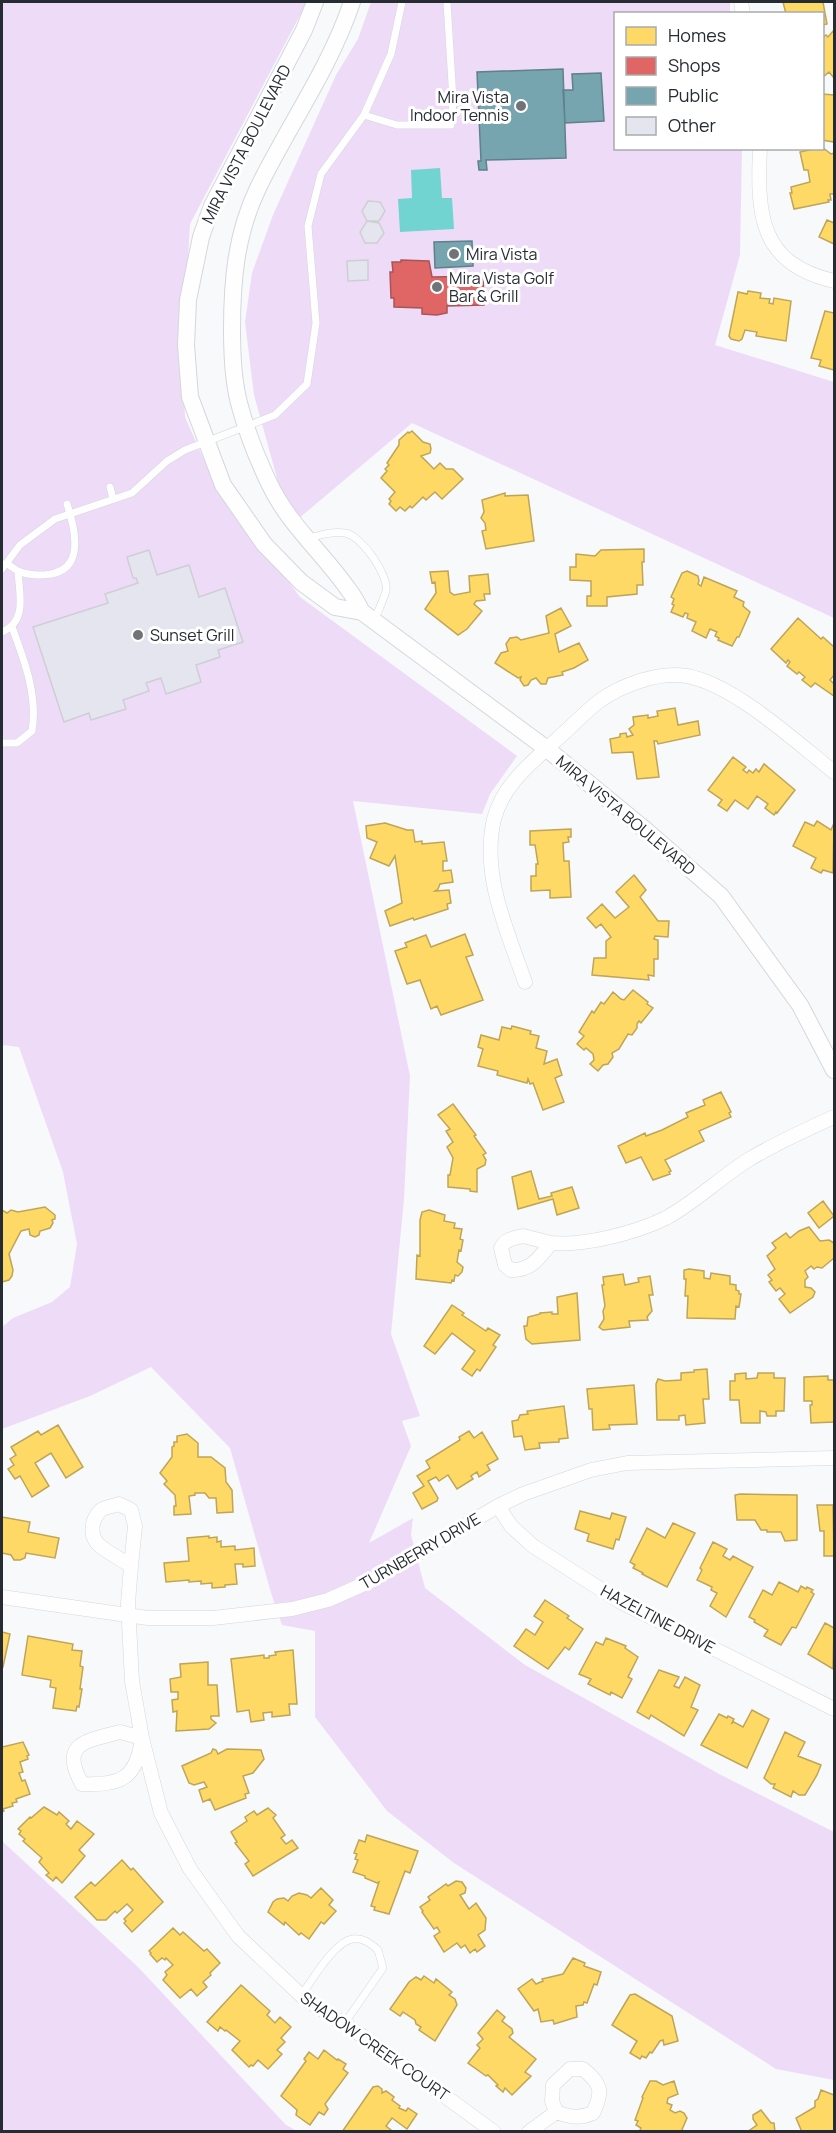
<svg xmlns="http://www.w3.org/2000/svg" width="836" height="2133" font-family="Manrope,sans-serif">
  <rect width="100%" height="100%" fill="#f7f9fb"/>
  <path fill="#eedbf7" d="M2,2H307L190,224L182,361L185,417L214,483L300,597L517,756L490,794L482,814L353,801L410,1076L404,1199L391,1334L420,1416L402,1421L411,1446L369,1543L413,1518L411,1535L425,1588L525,1665L721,1775L834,1832V2080L776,2069L454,1863L387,1811L315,1717V1631L282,1625L272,1596L230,1448L151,1367L90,1396L2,1429V1327L13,1318L52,1302L70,1287L77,1244L63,1172L19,1047L2,1045Z
    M371,2H730V13L616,14V148L742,149L740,255L715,345L834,382V618L412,423L298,519L279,485L254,395L245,322L252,273L273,215L336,75L358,39Z
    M2,1841L138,1967L286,2125L297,2131H2Z"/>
  <path fill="#71d4d1" d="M440,168L442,198H452L454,229L400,232L398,199L412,198L411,170Z"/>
  <path fill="#ffd966" stroke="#bea557" stroke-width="1.5" d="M783,2H823L827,24L822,25V14H786Z
    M834,30V78L829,72L823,77L822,38L826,35L828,37Z
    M822,94L834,95V142L822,140Z
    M822,147L831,154L834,153V194H830L831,200H828L829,202L794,209L790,193H792L791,187L810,182L808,170H804L800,152Z
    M827,220L834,223V244L819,237Z
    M748,291L761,293L760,298L770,299L769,303L773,304L774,298L791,301L786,341L756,336L757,332L745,330L742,339L739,341L731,339L729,336L738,292L747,294Z
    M825,311L834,313V370L819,366L821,360L811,358Z
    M412,431L423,442L430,444L431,449L430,453L421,456L434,469L440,463L446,469H453L463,479L442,499L435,492L426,500L423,497L412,508L410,506L405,511L400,507L396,511L389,504L391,501L389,499L395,492L381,478L387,471L385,469L389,465L387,463L399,445V440L408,432L409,433Z
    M505,493V496L528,495L534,541L486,549L482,531L486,530L485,523L481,518L484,512L482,500Z
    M644,549V562H642L643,585H637V594L607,597V606H587V596H591V581L570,580V567H576V554L595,556L601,550Z
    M448,571L450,592L454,595L470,592L469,576L488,574L490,594H484L485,600L476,601L474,604L482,611L467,629L458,635L425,609L436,593L435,582L432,583L430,572Z
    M687,571L698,576L699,581L698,584L701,586L704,577L737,591L734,597L744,602L743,606L750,612L739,637H737L732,646L718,640L719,638L715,636L717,632L710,629L706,638L692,631L696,622L687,618L688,614L685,613L683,617L671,612L674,605L672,604L674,599L671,597L682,573Z
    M561,608L571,626L555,634L559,652L579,643L588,660L574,668L562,672L563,675L548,678L546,684H541L536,678L531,680L528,685L524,686L520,680L521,677L518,678L495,663L501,653L508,651L506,644L510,638L517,637L521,640L549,633L546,616Z
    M798,618L821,639L823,637L834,647V675L830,680L834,684V696L815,683L811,687L802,680L805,677L799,672L797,674L787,666L790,662L788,660L786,663L771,649Z
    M675,708L678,725L698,721L700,735L658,744L657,741H654L659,777L637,779L633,752L612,753L610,739L620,737V734L626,733L627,737L633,735L629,729L634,725L633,717L648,715V718L658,716L657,711Z
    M733,757L746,767L743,770L747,773L749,770L753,773L756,769L759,772L764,764L795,790L777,813L776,812L774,815L765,808L768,804L757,796L748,809L735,800L727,811L718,805L722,800L708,790Z
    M817,821L831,830L834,823L833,873L823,870L821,873L811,868L816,858L793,846L805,822L814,826Z
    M385,823L407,830H413L415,842L422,841V844L444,842L447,861H443V871L451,870L453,882L440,884L438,889L435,891L449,890L451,903L447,904L448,909L414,920L413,918L390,926L385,911L402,903L395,856L389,866L370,858L377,842L367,838L366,826Z
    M571,829V837H568L569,842L563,843L564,861H569L571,897L550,898V890L531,891V876H536V864H538L535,845H530V831Z
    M634,875L646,890L640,897L658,921H669L668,937L655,936L654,939L658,940V959H654V976L648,975L649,980L592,975L594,958H606V941L611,937L601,924L596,928L587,918L602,904L615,918L629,907L616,892Z
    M465,934L473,955L466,957L483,1000L441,1015L437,1006L431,1009L420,980L407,984L395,951L407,947L405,943L426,935L431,947Z
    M633,990L648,1002L647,1004L653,1008L641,1023L639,1021L637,1024V1028L632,1035L628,1034L619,1049L612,1053L613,1057L608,1064L603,1065L598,1071L590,1064L594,1060L593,1054L586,1048L584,1050L577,1044L584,1036L579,1032L592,1011L594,1013L601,1002L604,1004L613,992L621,999L624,1000Z
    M512,1026L531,1031L530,1034L539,1036L536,1048L547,1051L544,1064L557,1059L562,1075L555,1078L564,1102L543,1110L533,1083L530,1084L528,1079L527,1083L497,1075L498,1071L478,1066L483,1049L478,1047L481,1035L499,1040L502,1027L511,1029Z
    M721,1092L731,1112L729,1113L731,1117L699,1131L704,1141L665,1160L671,1171L669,1172L670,1174L653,1180L641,1157L626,1163L618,1146L645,1133L646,1136L662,1130L688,1117L686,1113L705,1105L703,1100Z
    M453,1104L476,1135L474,1136L486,1153L483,1155L486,1160L485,1165L477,1169V1192L470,1191V1189L448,1187V1175H450L453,1158L447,1147L453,1142L446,1131L450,1129L438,1115Z
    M531,1171L539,1199L552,1196L551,1193L572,1187L579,1208L557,1215L553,1199L518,1209L512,1177Z
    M823,1201L834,1216L819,1228L808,1213Z
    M45,1207L55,1215V1219L52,1220L53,1223L50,1228L40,1231L39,1235L35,1237L30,1235L29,1229L21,1231L9,1254L13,1270L12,1276L9,1280L2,1282V1210L7,1213L11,1210L18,1212Z
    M429,1210L445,1215L444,1221L455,1223L454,1228L462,1229L460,1239L463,1240L461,1251L459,1250L457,1262L463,1267L462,1272L458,1276L455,1275L454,1281L452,1280L451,1283L416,1279L417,1255L420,1256V1220L422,1212Z
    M809,1227L820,1241L829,1240L834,1243V1258L822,1268L817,1267L814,1269L811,1266L805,1271L808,1277L805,1280V1287L811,1288L815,1292L813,1297L790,1313L779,1299L785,1294L780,1288L776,1291L769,1282L772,1280L768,1275L775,1269L767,1256L776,1248L772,1243L786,1233L790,1238L799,1231Z
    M689,1269L704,1271V1278L710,1279L711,1273L730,1276V1284L736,1285V1290L739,1291V1294H741L739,1307L736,1306L735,1319L687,1318L688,1296H685L686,1279H684V1270Z
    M623,1274L625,1285L639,1282L638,1278L650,1276L653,1295H649L652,1311L647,1317L648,1320L629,1321L630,1327L603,1330L599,1327L604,1319L603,1311L605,1306L602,1285H604L603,1277Z
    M577,1293L580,1340L532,1344L526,1339L524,1326H527L528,1317L540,1314V1313L552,1312V1314H558L557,1297Z
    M452,1305L464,1313L462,1315L486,1331L488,1328L500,1335L493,1345L496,1347L480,1371L477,1369L472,1376L462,1369L475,1351L452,1333L435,1354L424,1346Z
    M707,1369L709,1399H703L705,1423L686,1425L685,1415L679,1416V1420H657L656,1384L658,1379L665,1381L681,1380V1373L694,1372V1370Z
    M746,1373V1379L757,1378L758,1373H774V1378H785L784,1411H776V1416H767L766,1412L760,1411V1423H741L739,1400H730V1381H735V1374Z
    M828,1376V1380H834V1422L811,1423L810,1405H812V1401H804V1377Z
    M634,1385L637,1424L609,1425L610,1429L593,1430L592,1409H589L587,1389Z
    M564,1406L568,1438L559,1439V1442L539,1443L540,1448L525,1450L522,1436L514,1437L512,1421L518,1420L520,1415L528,1414L527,1411Z
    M58,1425L83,1467L66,1478L51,1453L35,1463L49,1486L32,1497L20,1476L15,1479L8,1469L14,1465L10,1459L16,1455L11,1447L38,1431L41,1435Z
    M469,1431L474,1438L482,1432L498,1459L487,1465L490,1470L479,1477L477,1472L471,1476L473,1479L457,1489L448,1475L439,1481L436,1477L428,1481L438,1498L437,1501L422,1509L413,1493L424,1486L417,1476L430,1468L426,1461L460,1440L459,1437Z
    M187,1434L198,1443V1457H211L225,1468L226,1482L232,1490L233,1512L217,1513L216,1498H209L205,1493H195V1495L189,1496L191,1514L174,1515V1506H176L175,1495L164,1484L167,1481L160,1473L172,1457V1447L174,1446V1442H177V1436Z
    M740,1494L797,1495V1540L785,1541L781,1532H767V1530H761L755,1520H737L735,1495Z
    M817,1505H833L834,1556H824V1531H820Z
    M580,1511L610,1519L612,1513L626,1517L619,1540L616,1539L613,1549L587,1541L589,1534L575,1529Z
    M2,1517L30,1522L28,1532L59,1538L55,1558L26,1553L25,1558L20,1560H14L11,1555L2,1553Z
    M673,1523L695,1533L667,1587L642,1574L643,1573L633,1568L635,1565L630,1562L647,1528L665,1538Z
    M209,1536V1538L217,1537V1542L221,1541V1547L235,1546V1550L254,1548L255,1566L243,1567V1564H235L237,1584L225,1585V1587L212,1588V1583L201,1584V1581L189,1582V1580L166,1582L164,1563L189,1561L187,1538Z
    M713,1542L727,1549L723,1556L730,1560L733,1556L753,1567L726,1617L710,1606L717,1593L711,1590L712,1587L697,1580L702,1570L700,1568Z
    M779,1582L798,1592L801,1586L806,1589L807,1587L813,1590L811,1592L814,1594L796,1628L792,1627L781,1645L764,1636L768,1630L754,1622L755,1620L749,1617L763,1590L772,1595Z
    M545,1600L569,1616L567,1618L583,1629L569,1650L565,1647L548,1669L514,1646L526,1629L535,1635L543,1622L534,1616Z
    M825,1623L834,1628L833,1669L808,1654Z
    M2,1632L10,1634L3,1667H2Z
    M28,1636L73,1644L72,1650L82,1651L80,1666L83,1667L80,1689H82L79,1707L77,1706L76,1711L53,1708L56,1688L50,1687L51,1680L22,1675Z
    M606,1638L626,1646L625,1648L638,1657L628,1677L632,1679L622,1698L611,1692L610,1695L588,1684L591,1679L579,1674L596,1642L603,1645Z
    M293,1650L297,1704H289L290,1715L272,1717V1712L263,1713L264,1720L251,1722L249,1710L237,1712L231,1659L264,1655V1658H269V1656L276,1655L275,1652Z
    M208,1662V1685H217L219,1716H211V1719L216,1723L209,1729L176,1731L177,1711L173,1712L172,1700L178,1699V1692H171L170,1679L181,1677L180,1664Z
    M659,1670L679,1677L674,1686L679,1688L685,1677L700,1685L691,1707L698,1710L684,1736L651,1715L649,1719L637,1712Z
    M752,1710L769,1719L747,1768L701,1745L719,1714L727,1718L728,1716L734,1719L732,1723L734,1722L743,1727Z
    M785,1732L805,1742L798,1756L821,1765L817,1775L805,1795H799L793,1791L791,1797L773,1788L775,1784H771L764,1778Z
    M23,1742L29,1755L27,1756L28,1759L20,1762L23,1772L19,1773L22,1781L25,1780L30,1794L16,1799L17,1802L12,1803L13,1806L3,1809L4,1811L2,1812V1747Z
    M213,1749L216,1750L218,1754L227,1749L261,1750L264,1759L253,1773L243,1776L249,1793L245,1794L246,1798L215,1810L210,1799L203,1802L199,1790L207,1787L204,1782L194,1785L189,1783L182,1766L211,1753Z
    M44,1807L57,1815L59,1812L69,1821L66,1824L71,1829L77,1821L94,1834L79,1850L85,1856L62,1883L56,1877L53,1881L46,1875L49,1873L39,1862L42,1858L23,1841L25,1839L19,1834L21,1831L18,1829L30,1817L31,1818Z
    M268,1808L276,1815L273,1818L285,1835L281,1838L286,1844L292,1840L298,1848L253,1876L245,1864L249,1861L235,1843L237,1842L231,1832L247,1821L245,1817L254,1811L257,1815Z
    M367,1835L418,1851L410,1873L405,1871L389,1914L374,1910L375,1907L371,1906L379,1882L377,1883L365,1878V1876L353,1872L358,1860L355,1859L357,1854L354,1853L359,1840L365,1842Z
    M122,1860L131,1870L133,1868L163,1902L132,1932L124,1923L126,1921L124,1919L133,1910L127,1904L117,1913L115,1911L106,1920H97L75,1897L91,1882L95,1886Z
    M456,1881L462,1882L466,1888L465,1893L460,1895L469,1909L476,1903L486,1918L485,1930L478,1935L485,1946L477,1952L475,1949L470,1953L465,1945L461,1948L457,1943L444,1952L434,1936L440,1932L437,1927L434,1929L422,1912L423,1911L420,1907L430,1900L428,1897L446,1884L448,1886Z
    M321,1888L333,1900L329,1905L336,1911L324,1924L321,1922L309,1939L301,1933L299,1935L285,1922L284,1925L268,1912L273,1902L277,1899L284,1898L288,1901L292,1896L299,1893L307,1895L311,1898Z
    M173,1928L180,1935L183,1932L204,1951L207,1949L220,1963L210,1973L211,1975L203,1982L207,1987L197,1996L191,1989L180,1998L163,1980L167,1975L165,1972L173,1965L166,1958L165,1960L162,1958L157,1962L150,1954L151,1953L149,1951Z
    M573,1958L585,1963L584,1966L601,1972L597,1985L594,1984L587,2003L584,2002L583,2005L576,2006L577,2017L554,2024L553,2020L541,2022L538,2009L534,2011L518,1989L532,1979L536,1984L543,1981L542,1979L563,1974Z
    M424,1976L434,1983L436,1979L452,1992L449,1995L455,1999L457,2005L435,2041L419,2030L421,2027L416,2024L415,2020L403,2012L400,2016L390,2009L409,1982L416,1977L421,1980Z
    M241,1985L270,2011L267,2015L275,2023L280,2017L291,2027L281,2038L285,2042L277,2050L282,2054L268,2069L258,2060L253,2066L251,2065L249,2067L232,2050L240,2041L226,2030L225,2031L220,2027L218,2031L207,2022Z
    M635,1994L672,2016L678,2041L664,2045L663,2040L660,2041L652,2053L650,2052L646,2058L642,2056L640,2059L630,2053L637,2041L612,2025L630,1995Z
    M497,2010L505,2017L502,2021L512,2029L513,2033L509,2037L536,2059L525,2072L531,2076L512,2095L505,2088L503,2092L496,2086L498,2085L488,2075L486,2076L468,2063L480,2048L477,2045L483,2039L478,2033Z
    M324,2050L337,2060L338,2059L346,2064L343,2069L348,2073L325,2104L328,2109L324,2115L319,2112L310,2125L296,2115L297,2110L281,2096L306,2061L304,2059L309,2052L318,2059Z
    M650,2081H656L663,2085L674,2081L678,2094L668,2098L667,2103L672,2105L670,2110L675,2113L680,2111L684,2113L687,2118L681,2132H639L641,2128L636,2125L638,2121L635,2120L643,2098L642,2097Z
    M378,2086L382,2089V2093L386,2091L394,2097L392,2100L400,2106L399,2108L406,2111L408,2108L417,2114L407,2129L392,2118L386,2126L391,2130L389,2132H342L373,2087Z
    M821,2090L834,2095V2132H802L796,2118L815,2107V2101L818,2099Z
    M761,2110L771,2123H774L775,2132H747L757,2125L753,2119V2115Z"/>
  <path fill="#e06666" stroke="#a85557" stroke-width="1.5" d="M401,260L429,261L432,277L483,276L484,305L447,306V313L437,315L422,314V308L394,307V298H391L390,272H393L392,262H401Z"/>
  <path fill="#76a5af" stroke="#5e818a" stroke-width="1.5" d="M563,69L566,158L486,160L487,170H479L478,161H481L477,72Z
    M601,73L604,121L565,123L563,90H573L572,74Z
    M472,241L473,266L435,268L434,242Z"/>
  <path fill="#e5e5f0" stroke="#cecfd4" stroke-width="1.5" d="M368,201L380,202L385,211L379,221H367L362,211Z
    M367,221L379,223L384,233L377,243H365L360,232Z
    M368,260V280L348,281L347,261Z
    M149,550L157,575L189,565L199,597L225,588L243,642L218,650L220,657L196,665L201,682L166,694L161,678L146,683L149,691L123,700L126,709L91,720L89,713L64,722L33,627L108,603L105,594L138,583L136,578H133L127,557Z"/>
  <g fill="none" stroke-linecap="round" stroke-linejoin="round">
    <g stroke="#d4d7dc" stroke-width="8">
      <path id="service" d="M364,115L391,54L402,2
        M110,487L113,499
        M309,538C320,535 333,531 345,533C361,535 389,575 386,591C383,601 378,611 374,621
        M6,563C10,565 14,569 18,571C33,577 62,578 71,561C79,546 72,519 67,504
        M2,569L20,545L55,519L132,493L167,461L185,450L275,415L307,384L316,323L308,226L321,174L364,115L397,125H451L453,100L447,2
        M2,632C28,621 19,593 18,571
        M2,743H17L32,731C38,695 24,660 12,627
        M301,1995C313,1980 333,1943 352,1939C363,1937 371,1944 378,1950L383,1968L344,2024"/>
    </g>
    <g stroke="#d4d7dc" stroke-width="15">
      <path id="minor" d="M741,2L743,14
        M760,148C757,214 759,264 834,281
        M525,982C507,930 481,875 494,819C503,785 530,764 554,742C569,729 583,714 598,702C621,685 659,671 687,676C735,685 796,742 834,772
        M523,1236L551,1243C539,1258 531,1271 511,1270L505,1265L501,1248C505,1239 514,1238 523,1236Z
        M551,1243C585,1246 635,1233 666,1218C694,1203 721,1177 748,1160C776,1143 805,1130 834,1117
        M119,1504L131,1510L135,1526L131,1566C121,1559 108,1553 99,1545C89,1536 91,1519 101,1510C105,1507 114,1506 119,1504Z
        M498,1506L511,1526L533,1546L619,1601L834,1709
        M131,1566L128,1603L132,1681L142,1738L161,1813L190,1869L238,1936L304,1998L364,2037L494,2132
        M2,1597L148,1618H213L292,1609L328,1600L373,1580L498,1506L523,1494L591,1470L627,1463L834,1458
        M120,1732L142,1738C137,1778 121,1786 82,1784C59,1743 86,1741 120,1732Z
        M570,2069H583C602,2084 603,2092 593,2113C579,2119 570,2117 556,2112L552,2101L553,2085Z
        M529,2132L556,2112"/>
    </g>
    <g stroke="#d4d7dc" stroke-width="18">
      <path id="tertiary" d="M315,2L304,30L212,206L201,237L188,300L186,345L190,397L223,485L264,544L301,582L335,607L362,612
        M352,2C330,68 288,126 258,188C236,234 232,280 232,330C232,354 233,380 239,403C246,430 257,458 269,483C288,524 323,553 348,589C354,596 358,605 362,612L547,749L649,833L721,896L800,1005L834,1070"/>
    </g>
    <use href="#service" stroke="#fefefe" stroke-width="7"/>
    <use href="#minor" stroke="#fefefe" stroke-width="14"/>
    <use href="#tertiary" stroke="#fefefe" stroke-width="16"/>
  </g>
  <g fill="#707479" stroke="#fff" stroke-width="2">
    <circle cx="521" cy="106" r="6"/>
    <circle cx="454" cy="254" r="6"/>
    <circle cx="437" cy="287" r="6"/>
    <circle cx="138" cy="635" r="6"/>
  </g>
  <g text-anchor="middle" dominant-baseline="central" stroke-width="6" stroke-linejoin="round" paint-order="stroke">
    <g font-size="16" fill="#272c33" stroke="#fff" text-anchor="start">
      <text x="509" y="97" text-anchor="end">Mira Vista<tspan x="509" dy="18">Indoor Tennis</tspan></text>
      <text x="466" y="254">Mira Vista</text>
      <text x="449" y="278">Mira Vista Golf<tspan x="449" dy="18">Bar &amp; Grill</tspan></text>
      <text x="150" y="635">Sunset Grill</text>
    </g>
    <g font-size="16" fill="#272c33" stroke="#fff">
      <text transform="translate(246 144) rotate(-63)">MIRA VISTA BOULEVARD</text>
      <text transform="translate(626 815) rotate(40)">MIRA VISTA BOULEVARD</text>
      <text transform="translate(420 1551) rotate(-30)">TURNBERRY DRIVE</text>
      <text transform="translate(658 1619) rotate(28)">HAZELTINE DRIVE</text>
      <text transform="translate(375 2046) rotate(35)">SHADOW CREEK COURT</text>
    </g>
  </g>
  <rect width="836" height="2133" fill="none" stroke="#272c33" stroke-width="6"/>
  <rect x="614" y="12" width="210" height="138" fill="#ffffff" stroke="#a9abad" stroke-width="1.5"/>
  <rect x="626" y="27" width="30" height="18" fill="#ffd966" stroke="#a9abad" stroke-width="1.5"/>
  <text x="668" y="42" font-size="18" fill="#272c33">Homes</text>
  <rect x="626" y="57" width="30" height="18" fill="#e06666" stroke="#a9abad" stroke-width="1.5"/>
  <text x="668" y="72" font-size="18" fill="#272c33">Shops</text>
  <rect x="626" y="87" width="30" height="18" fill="#76a5af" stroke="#a9abad" stroke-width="1.5"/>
  <text x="668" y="102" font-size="18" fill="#272c33">Public</text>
  <rect x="626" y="117" width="30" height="18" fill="#e5e5f0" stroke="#a9abad" stroke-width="1.5"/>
  <text x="668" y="132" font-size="18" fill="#272c33">Other</text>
</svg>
